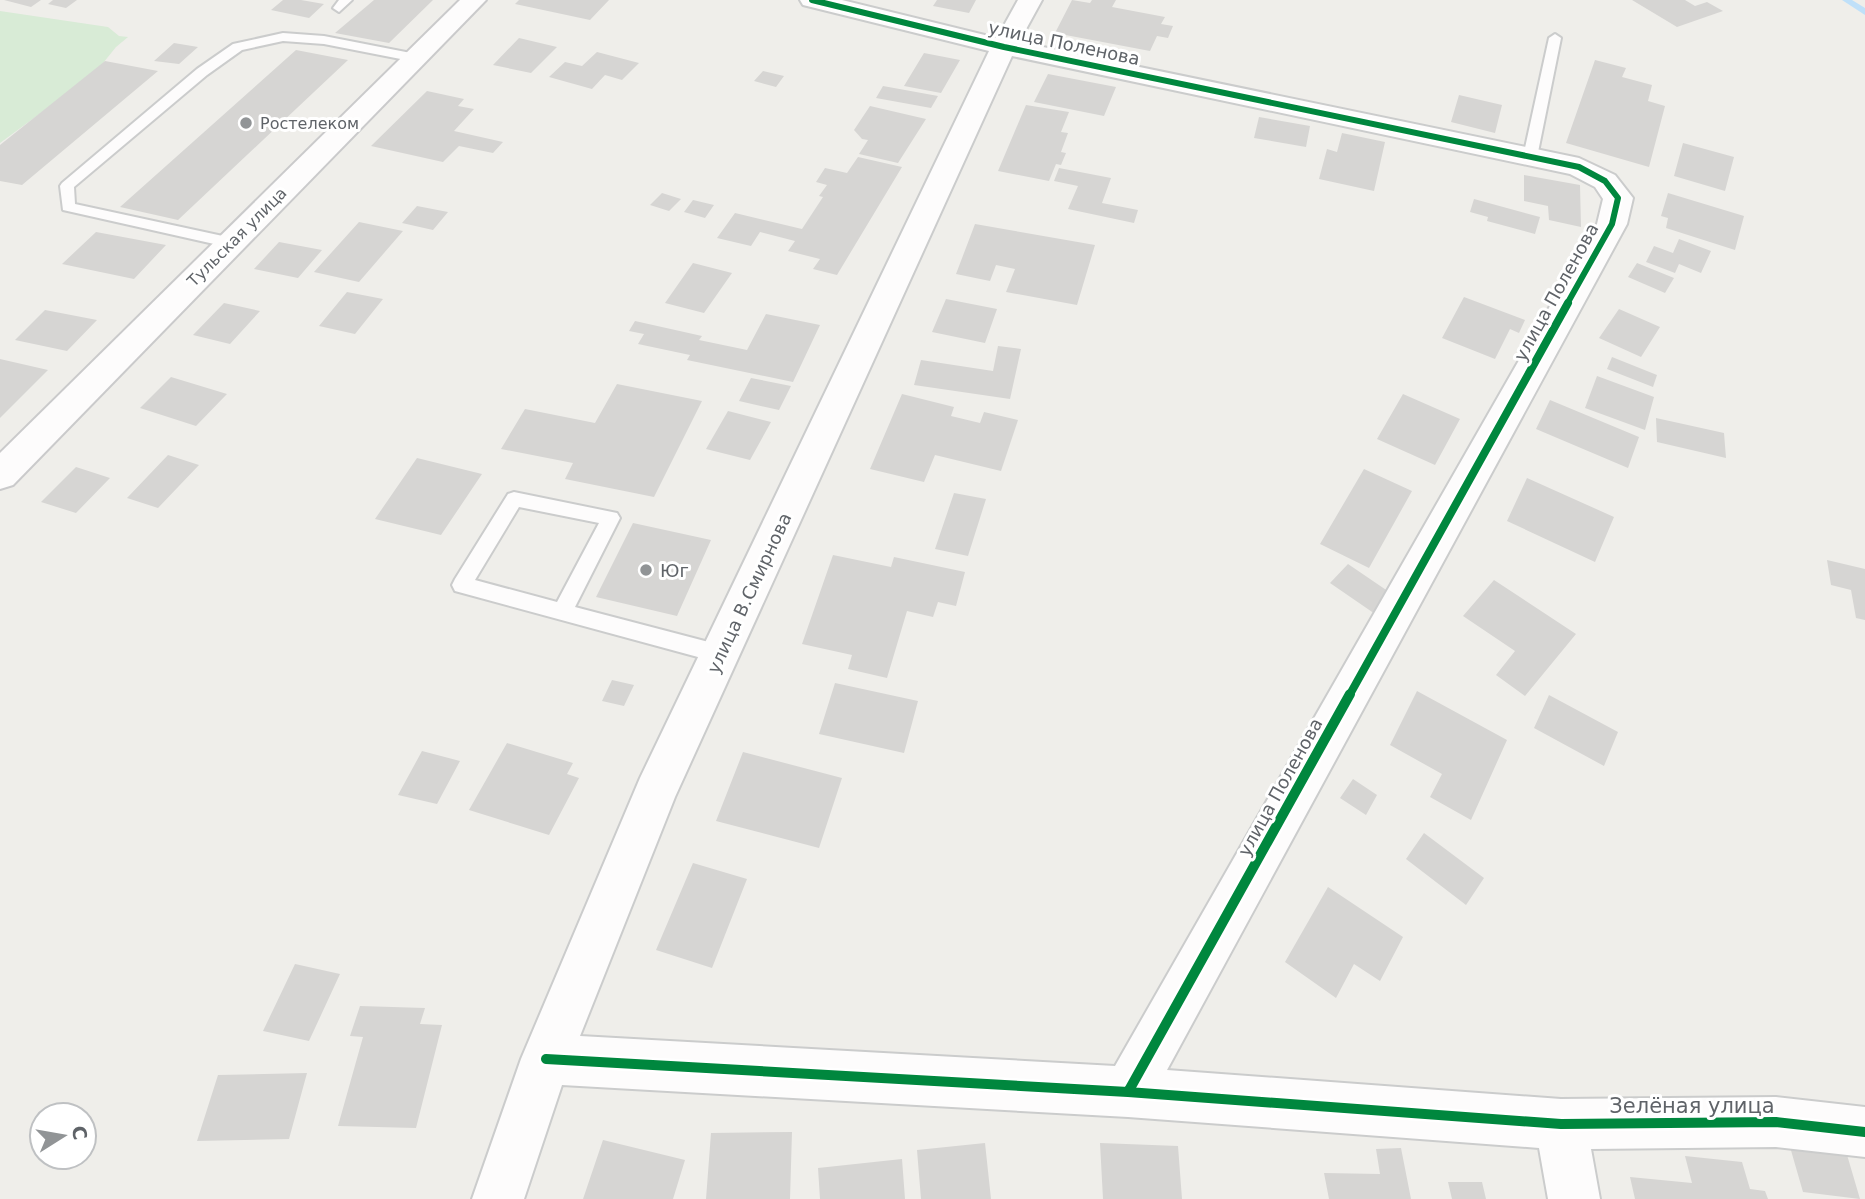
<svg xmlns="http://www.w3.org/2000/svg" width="1865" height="1199" font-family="'DejaVu Sans',sans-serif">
  <rect width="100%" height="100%" fill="#efeeea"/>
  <path fill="#d8ebd6" d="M0,11L108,27L119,36L128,37L116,47L95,73L0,143Z"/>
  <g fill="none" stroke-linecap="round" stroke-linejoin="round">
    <path fill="#bfe0f9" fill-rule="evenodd" d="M1842,0H1852L1865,8V15Z"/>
  </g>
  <path fill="#d6d5d3" d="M4,0H41L31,7Z
    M53,0H77L66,8L48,4Z
    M283,0H301L324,4L309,18L271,10Z
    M374,0H433L389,43L335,33Z
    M519,0H609L590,20L515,4Z
    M937,0H976L969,13L933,6Z
    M1072,0L1090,3L1092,0H1116L1112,7L1165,17L1161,24L1173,26L1168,38L1157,36L1150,51L1055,33Z
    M1632,0H1685L1695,6L1707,2L1723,11L1677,27Z
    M519,38L557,47L531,73L493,65Z
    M174,43L198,47L179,64L154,61Z
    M296,50L348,60L178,220L120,207Z
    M597,52L639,63L622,80L605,75L592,89L549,77L565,62L582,66Z
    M924,53L960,60L941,93L904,86Z
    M1595,60L1626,68L1622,77L1652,85L1648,101L1665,106L1649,167L1566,143Z
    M105,61L158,71L22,185L0,181V145Z
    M763,71L784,76L776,87L754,81Z
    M1048,74L1116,87L1104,116L1034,102Z
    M883,86L938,96L931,108L876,98Z
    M427,91L464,99L458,106L474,109L454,131L503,142L493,153L459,146L443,162L371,146Z
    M1459,95L1502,105L1495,133L1451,122Z
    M1026,105L1069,112L1061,132L1068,133L1061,152L1066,153L1061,165L1056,164L1049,181L998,171Z
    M870,106L926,119L898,163L859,154L868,140L862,139L854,130Z
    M1259,117L1310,126L1306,147L1254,138Z
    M1342,133L1385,142L1374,191L1319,179L1327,149L1337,152Z
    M1683,143L1734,157L1725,191L1674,176Z
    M858,157L902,167L837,275L813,269L820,259L788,251L795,241L760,232L751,246L717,238L735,213L802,229L823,197L819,196L827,185L816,182L825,168L847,173Z
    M1059,168L1111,178L1102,203L1138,210L1134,223L1068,209L1078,186L1054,181Z
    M1524,175L1580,185L1581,227L1549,220L1548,206L1524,201Z
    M662,193L681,199L669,211L650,205Z
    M1668,193L1744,216L1735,250L1666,228L1668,218L1661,216Z
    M1474,199L1540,217L1535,234L1487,221L1488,217L1470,212Z
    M693,200L714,205L705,218L684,212Z
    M417,206L448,212L433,230L402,223Z
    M359,222L403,231L359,282L314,272Z
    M975,224L1095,245L1077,305L1006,292L1015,269L996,265L990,281L956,274Z
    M96,232L166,245L134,279L62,264Z
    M1679,239L1711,251L1701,273L1679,264L1675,273L1646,262L1654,246L1673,253Z
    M279,242L322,250L298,278L254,269Z
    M693,263L732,273L704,313L665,303Z
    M1637,263L1674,278L1665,293L1628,277Z
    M347,292L383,299L355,334L319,326Z
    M1464,297L1525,320L1519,333L1510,329L1495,359L1442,338Z
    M946,299L997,309L985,343L932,332Z
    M224,303L260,311L230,344L193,335Z
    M1619,309L1660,327L1641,357L1599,338Z
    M45,310L97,320L67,351L15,340Z
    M766,314L820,325L793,382L687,360L690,355L638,344L644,334L629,331L635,321L702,336L699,340L747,350Z
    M998,346L1021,349L1010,399L914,385L921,360L993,371Z
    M1612,357L1657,375L1653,387L1607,369Z
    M0,359L48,370L0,418Z
    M1597,376L1654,397L1645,430L1585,408Z
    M171,377L227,394L196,426L140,408Z
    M751,378L791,386L779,410L739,401Z
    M617,384L702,401L654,497L565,479L573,463L501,449L525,409L595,423Z
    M902,394L954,407L951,416L980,423L984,412L1018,420L1001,471L935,455L924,482L870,469Z
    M1403,394L1460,419L1435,465L1377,439Z
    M1550,400L1639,437L1628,468L1536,429Z
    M728,411L771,422L750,460L706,449Z
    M1656,418L1724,433L1726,458L1657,442Z
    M168,455L199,465L158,508L127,498Z
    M417,458L482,474L441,535L375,519Z
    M76,467L110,478L76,513L41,502Z
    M1364,469L1412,491L1369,568L1320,544Z
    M1527,478L1614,517L1595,562L1507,521Z
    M954,493L986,499L968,556L935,549Z
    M633,523L711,540L677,616L596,597Z
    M833,555L891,567L894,557L965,572L956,606L938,602L933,617L907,611L887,678L848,669L852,655L802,644Z
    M1827,560L1865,569V620L1856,618L1851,590L1831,585Z
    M1348,564L1395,596L1378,616L1330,583Z
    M1494,580L1576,634L1525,696L1496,675L1515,651L1463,616Z
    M612,680L634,685L624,706L602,701Z
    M835,683L918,701L904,753L819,734Z
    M1417,691L1507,740L1471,820L1430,797L1442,774L1390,745Z
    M1549,695L1618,732L1604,766L1534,728Z
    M507,743L573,763L567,774L579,778L549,835L469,810Z
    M422,751L460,761L437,804L398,795Z
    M743,752L842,778L819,848L716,821Z
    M1353,779L1377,795L1366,815L1340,798Z
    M1424,833L1484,878L1466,905L1406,859Z
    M693,863L747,879L712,968L656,950Z
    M1328,887L1403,937L1380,981L1354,964L1336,998L1285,962Z
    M295,964L340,974L309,1041L263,1031Z
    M360,1006L425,1008L420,1024L442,1025L416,1128L338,1126L363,1037L350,1036Z
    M307,1073L289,1139L197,1141L218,1075Z
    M792,1132L790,1199H706L711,1133Z
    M603,1140L685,1160L673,1199H583Z
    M1788,1140L1845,1148L1860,1199L1803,1192Z
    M985,1143L991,1199H921L917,1150Z
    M1100,1143L1178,1146L1182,1199H1103Z
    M1401,1148L1411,1199H1329L1324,1173L1380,1174L1376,1149Z
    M1685,1156L1742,1162L1750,1189L1765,1191L1768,1199H1635L1630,1177L1692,1183Z
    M902,1159L905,1199H820L818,1168Z
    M1448,1182H1482L1486,1199H1452Z"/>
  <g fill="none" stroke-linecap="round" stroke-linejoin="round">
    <g stroke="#cbcccc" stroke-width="4">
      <path id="service" d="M339,0H352L339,12L333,8Z
        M283,33L324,36L416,54L422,58L416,62L324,44L283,41L242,50L207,75L74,187L75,204L232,238L240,243L237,247L232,248L63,210L60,186L62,183L197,69L233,44Z
        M1555,34L1561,38L1537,157L1530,161L1523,157L1549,38Z
        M514,492L617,513L620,518L575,607L720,645L727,648L730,654L727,660L720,663L455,591L452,585L455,579L508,494ZM519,507L599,523L557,602L475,580Z"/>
    </g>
    <g stroke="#cbcccc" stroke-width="4">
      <path id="minor" d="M800,0H842L997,38L1018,0H1042L1019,42L1579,158L1615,175L1633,198L1627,224L1167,1070L1561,1099L1776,1097L1865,1107V1157L1776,1147L1591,1149L1600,1199H1548L1539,1148L1128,1117L562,1085L524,1199H472L521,1059L640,778L989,51L803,5ZM1012,56L1570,174L1595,187L1603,199L1597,224L1115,1066L580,1036L675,797Z"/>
    </g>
    <g stroke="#cacacb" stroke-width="4">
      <path id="secondary" d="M460,0H486L13,485L0,489V453Z"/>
    </g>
    <use href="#service" fill="#fdfcfc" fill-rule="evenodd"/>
    <use href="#minor" fill="#fdfcfc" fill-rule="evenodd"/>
    <use href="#secondary" fill="#fdfcfc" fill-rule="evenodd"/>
    <g stroke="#fff" stroke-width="10">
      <path id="cycleway-far2" d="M812,0L1004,47L1579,167L1605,181L1618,198L1612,224L1567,304"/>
    </g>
    <g stroke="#fff" stroke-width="12">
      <path id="cycleway-far1" d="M1349,696L1568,303"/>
    </g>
    <g stroke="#fff" stroke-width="15">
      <path id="cycleway" d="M546,1059L1128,1092L1561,1124L1776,1122L1865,1132
        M1128,1092L1350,694"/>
    </g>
    <use href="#cycleway-far2" stroke="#00873e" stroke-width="6"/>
    <use href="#cycleway-far1" stroke="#00873e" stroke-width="8"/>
    <use href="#cycleway" stroke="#00873e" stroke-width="10"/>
  </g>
  <g fill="#919496" stroke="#fff" stroke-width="2.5">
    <circle cx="246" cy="123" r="7"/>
    <circle cx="646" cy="570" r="7"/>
  </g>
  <g text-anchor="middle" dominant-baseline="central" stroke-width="6" stroke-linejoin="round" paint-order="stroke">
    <g font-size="16" fill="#5f6368" stroke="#fff" text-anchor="start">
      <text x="260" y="123">Ростелеком</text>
    </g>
    <g font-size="16" fill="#5f6368" stroke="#fff">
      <text transform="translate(237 237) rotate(-45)">Тульская улица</text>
    </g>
    <g font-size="18" fill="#5f6368" stroke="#fff">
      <text transform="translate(1064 43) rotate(12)">улица Поленова</text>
      <text transform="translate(1556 292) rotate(-61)">улица Поленова</text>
      <text transform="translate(749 593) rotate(-65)">улица В.Смирнова</text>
      <text transform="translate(1280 787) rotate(-61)">улица Поленова</text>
    </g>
    <g font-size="18" fill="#5f6368" stroke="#fff" text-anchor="start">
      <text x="660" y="570">Юг</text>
    </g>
    <g font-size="21" fill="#5f6368" stroke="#fff">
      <text x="1692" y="1106">Зелёная улица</text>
    </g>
  </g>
  <g transform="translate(63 1136) rotate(79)"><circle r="33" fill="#ffffff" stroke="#bfc1c3" stroke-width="2"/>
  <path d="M0-5L12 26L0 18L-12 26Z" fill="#919496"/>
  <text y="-10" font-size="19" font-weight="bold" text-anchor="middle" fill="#5f6368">С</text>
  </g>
</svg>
